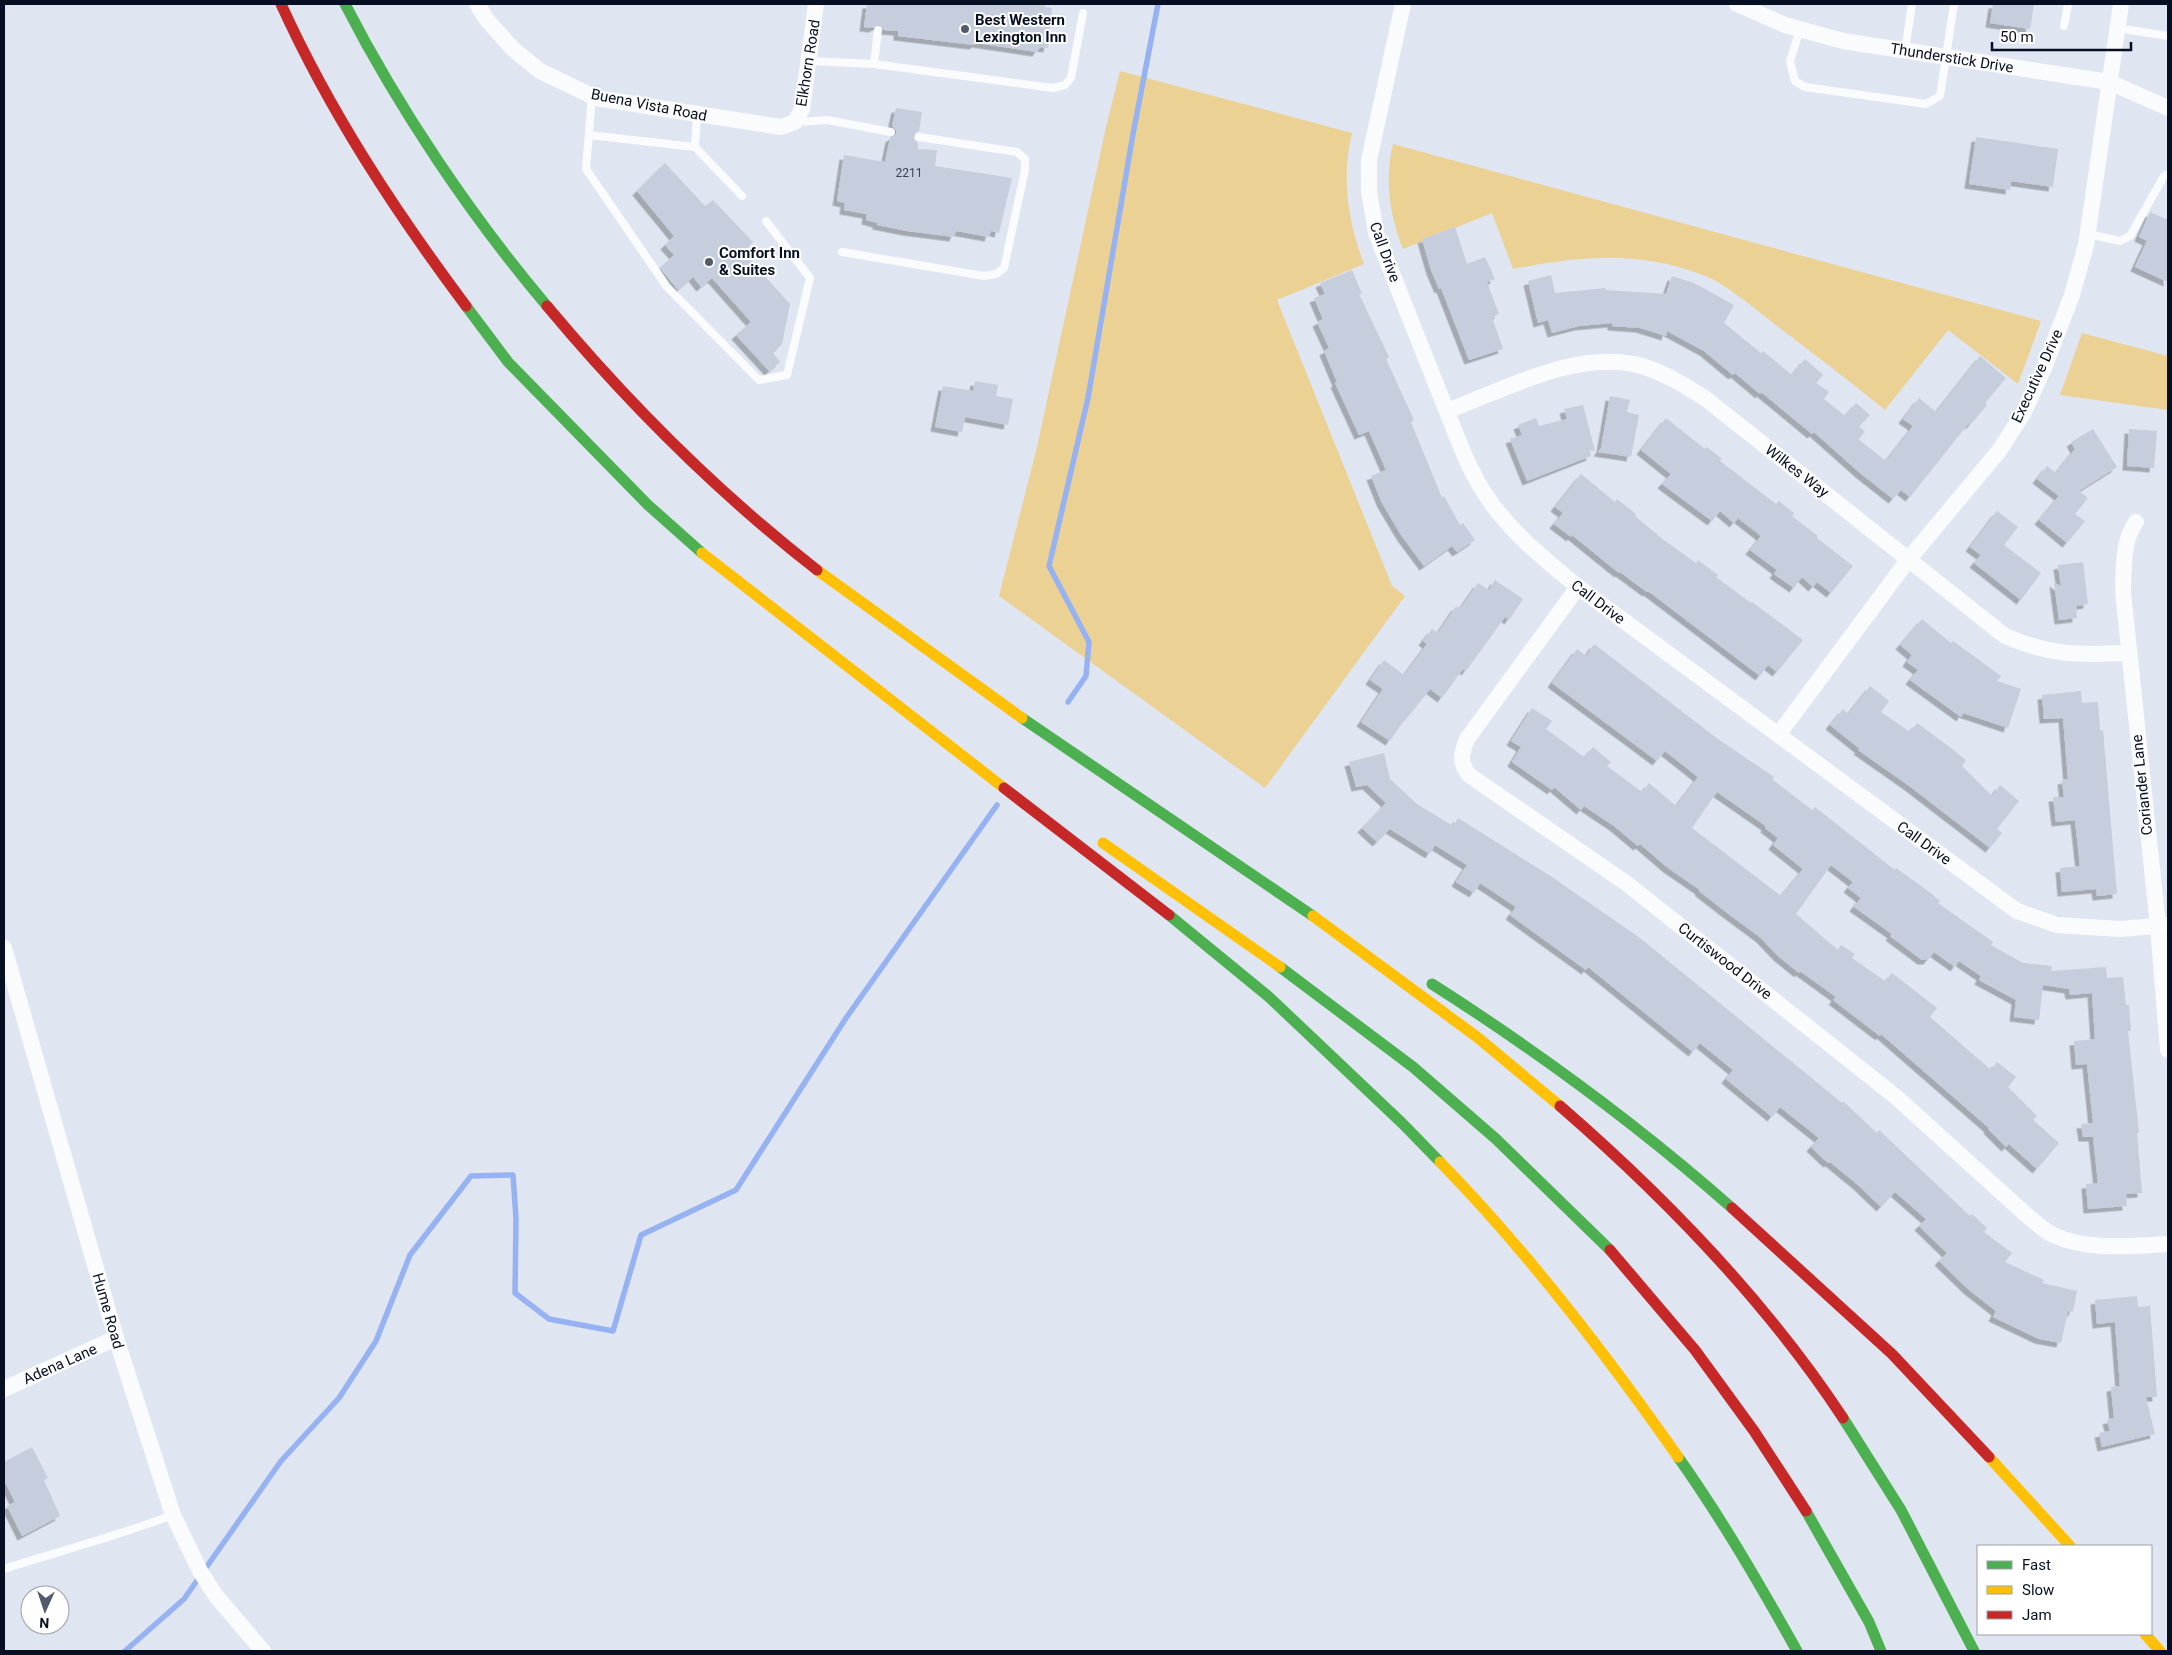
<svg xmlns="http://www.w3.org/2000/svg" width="2172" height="1655" font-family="Roboto,sans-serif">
  <defs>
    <filter id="shadow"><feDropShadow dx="-4.5" dy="4.5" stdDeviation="0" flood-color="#0004"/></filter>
  </defs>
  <rect width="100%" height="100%" fill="#dfe5f1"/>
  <path fill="#ebd294" d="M1120,71L1352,133C1341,178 1348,222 1364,264L1277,300L1392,586L1405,596L1265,788L999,596L1037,447L1106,127Z
    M1393,144L2041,321L2018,384L1948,330L1885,410C1848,380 1810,351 1772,322C1754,308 1723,282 1703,275C1637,250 1581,256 1513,269L1492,213L1403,249C1390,216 1384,180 1393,144Z
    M2082,333L2168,356V410L2060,395Z"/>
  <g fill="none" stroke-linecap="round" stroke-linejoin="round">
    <path stroke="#96b2f2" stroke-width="5.5" d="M1068,702L1086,676L1089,642L1049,566L1088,398L1133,134L1158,4
      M125,1651L184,1599L281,1461L339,1398L376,1341L410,1255L471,1176L513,1175L516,1219L515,1293L549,1319L613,1331L641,1235L736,1190L846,1018L997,805"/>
  </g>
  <path fill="#c6cddc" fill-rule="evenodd" filter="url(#shadow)" d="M867,4H1045V7L1052,8L1048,48L1040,47L1037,52L976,43L974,45L898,36V31L884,30L879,25L873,28L864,27Z
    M1993,4H2034L2030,29L1990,23Z
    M896,108L922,112L919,131L915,133L914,139L918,143V149L937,150L935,166L1012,178L999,233L991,231L989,237L956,231L954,237L907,231L877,225V223L866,220L867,214L844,210L845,203L837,201L844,155L885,162L890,138L896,134V130L892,126Z
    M1976,137L2058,149L2053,187L2011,181L2010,190L1969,184Z
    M665,163L705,206L713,200L753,242L743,252L790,304L782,344L773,353L780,362L769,371L736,335L751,322L712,278L701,287L693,277L678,290L660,268L674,255L665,245L674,236L637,191Z
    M2150,212L2168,220V282L2135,267L2147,241L2139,237Z
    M1455,227L1467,264L1485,257L1495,279L1487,282L1499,314L1492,317L1503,349L1469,360L1441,288L1439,289L1431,270L1422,239Z
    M1352,270L1362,294H1359L1389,357L1386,359L1414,420L1411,422L1442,498L1444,496L1460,525L1463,523L1475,540L1457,552L1452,546L1424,566L1401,535L1382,503L1371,476L1386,470L1369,431L1359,435L1335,383L1337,382L1324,351L1329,348L1317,322L1323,319L1314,298L1325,294L1320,283Z
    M1551,275L1555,293L1605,288V290L1666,294L1672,276L1694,283L1734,305L1724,323L1761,353L1763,351L1792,375L1805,359L1823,375L1816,383L1829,392L1824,399L1845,416L1856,403L1870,415L1859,426L1865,432L1858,439L1886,461L1913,426L1903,419L1919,398L1936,412L1980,356L2006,378L1985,403L1987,405L1970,425L1969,423L1910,497L1901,490L1893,499L1860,473L1814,432L1812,434L1761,392L1760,394L1735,373L1733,375L1704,351L1667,331L1666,336L1640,328L1612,326V323L1579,326L1552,333L1548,320L1538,323L1528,281Z
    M975,381L998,385L996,396L1013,399L1008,425L965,417L962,432L935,427L943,386L973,391Z
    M1610,396L1630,400L1627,412L1639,415L1631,457L1598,452L1601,448Z
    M1583,405L1595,451L1589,450L1591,456L1527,481L1510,439L1522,435L1518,425L1536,418L1539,426L1567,419L1564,409Z
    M1666,418L1705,449L1707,447L1722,459L1720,461L1776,504L1779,501L1794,513L1792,516L1818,536L1817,538L1853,566L1831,593L1817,582L1813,587L1802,577L1794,588L1774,574L1777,570L1750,550L1761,536L1738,518L1734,523L1720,511L1712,521L1662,484L1671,474L1641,450Z
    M2093,429L2117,467L2079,491L2088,498L2075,514L2085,521L2067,543L2039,520L2059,496L2037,479L2047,466L2056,473L2075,449L2071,442Z
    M2129,429L2157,431L2154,468L2127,466Z
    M1581,474L1615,502L1617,499L1636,514L1635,516L1661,538L1696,563L1698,560L1718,575L1716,577L1751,603L1752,602L1803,640L1777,672L1768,665L1760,676L1648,591L1647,592L1620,572L1619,573L1572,535L1571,537L1554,524L1563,513L1555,507Z
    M1997,511L2018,527L2004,545L2041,573L2021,600L1974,563L1981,555L1970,547Z
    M2083,562L2088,604L2076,606L2077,618L2059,620L2054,582L2061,587L2058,565Z
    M1495,580L1523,599L1509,620L1505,617L1466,671L1463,669L1442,698L1430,689L1408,717L1407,716L1390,741L1361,722L1383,689L1370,680L1384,660L1404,675L1427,644L1423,641L1432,629L1438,633L1456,606L1460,609L1478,583L1489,590Z
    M1922,619L1951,643L1953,641L2001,676L1997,681L2021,689L2008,728L1963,713L1961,717L1910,680L1918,670L1907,662L1912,655L1900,645Z
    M1594,644L1718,739L1774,777L1772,779L1812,810L1815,807L1895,870L1896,868L1928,891L1940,901L1938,903L1993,942L1991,945L2023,963L2052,966L2051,971L2106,967L2107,978L2123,977L2126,1005H2129L2131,1031H2128L2139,1133H2137L2142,1193L2126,1194L2127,1206L2088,1209L2086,1184L2098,1183L2093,1137H2083L2081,1124L2093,1123L2087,1064L2076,1065L2074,1041L2095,1039L2092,993L2070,995L2069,989L2043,985L2039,1020L2014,1017L2016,1000L1979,980L1981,976L1959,961L1955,967L1934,952L1928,960H1922L1890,936L1892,934L1854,907L1861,898L1848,888L1853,882L1831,865L1796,914L1838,950L1841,945L1855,954L1852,958L1885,981L1892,973L1937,1008L1930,1017L1991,1070L1997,1062L2016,1077L2008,1087L2037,1116L2033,1120L2059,1143L2037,1169L2009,1144L2006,1147L1988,1129L1989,1128L1881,1034L1880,1036L1833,1000L1836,997L1800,971L1799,973L1778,956L1761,938L1726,912L1699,891L1700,890L1668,868L1640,844L1638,846L1614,826L1584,806L1581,810L1554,787L1552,790L1512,762L1521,747L1511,741L1532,708L1552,721L1546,729L1584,757L1593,747L1611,762L1607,766L1642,792L1649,783L1676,806L1698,777L1665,751L1657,761L1552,683L1577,649L1586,656ZM1717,792L1766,826L1765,828L1778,838L1773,845L1803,869L1781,896L1692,828Z
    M1870,686L1889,701L1881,712L1910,732L1917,723L1947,745L1966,760L1962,766L1992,796L2000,785L2019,801L1997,829L2002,833L1990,848L1908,785L1858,750L1860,749L1830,725L1843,709L1848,714Z
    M2081,691L2082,703L2098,702L2100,730H2103L2117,894L2097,896L2096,889L2062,892L2060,868L2080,866L2075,820L2056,822L2053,797H2064L2062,780L2068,779L2063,718L2044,719L2042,695Z
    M1384,753L1390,779L1417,804L1453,826L1458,818L1552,877L1640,938L1814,1080L1842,1103L1843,1101L1877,1133L1879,1130L1970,1216L1972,1214L1987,1228L1984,1232L2012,1253L2005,1262L2044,1280L2042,1283L2077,1291L2073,1312L2068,1311L2061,1343L2039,1339L1993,1317L1996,1311L1969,1290L1939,1261L1947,1253L1919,1226L1926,1219L1895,1192L1881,1207L1858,1185L1830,1162L1828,1163L1811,1147L1819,1138L1780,1107L1772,1117L1726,1079L1733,1070L1700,1043L1693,1052L1588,967L1586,970L1510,915L1516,907L1480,883L1474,893L1456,882L1467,865L1435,845L1430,854L1390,829L1377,842L1362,828L1386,803L1367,785L1356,787L1349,762Z
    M2137,1296L2138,1307L2150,1306L2157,1397H2146L2155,1434L2102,1447L2099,1433L2110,1431L2107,1420L2114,1418L2111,1387L2120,1386L2115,1322L2097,1324L2095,1300Z
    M32,1447L48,1478L44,1480L60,1516L22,1536L7,1506L15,1502L4,1480V1462Z"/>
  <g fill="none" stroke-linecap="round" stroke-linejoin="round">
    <path stroke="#fafbfd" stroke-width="8" d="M2064,26L2068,4
      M2117,28L2168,36
      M1800,29L1790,61L1795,81L1805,87L1926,104L1940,96L1954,4
      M1905,51L1912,4
      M809,61L874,64L878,30
      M874,64L1053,88L1065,85L1071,78L1083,13
      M592,96L586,169L667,287L759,380L787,375L810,278L766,221
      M697,115L695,147L742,196
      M797,122L827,120L891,132
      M589,135L695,147
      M2088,234L2120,241L2130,236L2164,176L2168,174
      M842,252L984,276L996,274L1004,268L1025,170V159L1017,152L919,137
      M4,1569C60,1551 117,1536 173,1515"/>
    <path stroke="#fafbfd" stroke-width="16" d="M477,4L487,20L513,49L540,71L596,98L781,127L795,122L802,109L816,4
      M1403,4L1369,160V191L1376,233L1459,442C1466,460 1474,477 1485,494C1509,531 1544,559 1578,587L2017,911L2057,925L2120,929L2168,925
      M1737,4L1785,25L1843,41L2109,82L2168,108
      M1447,411C1506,389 1581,347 1645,367C1667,374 1687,387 1706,399L2005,636C2051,656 2079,655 2128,653
      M2136,522C2122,542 2124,569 2123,592L2158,926L2168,1050
      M1578,587L1467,739C1461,754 1459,762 1469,775L1626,883L1895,1096L2031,1219C2038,1224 2045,1231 2053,1235C2089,1251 2131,1246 2168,1244
      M1778,735L1908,560L1999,451L2024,412L2044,368L2072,295L2086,245L2121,4
      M4,948L116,1338L173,1515L200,1571L216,1596L263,1651
      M4,1389L116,1338"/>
    <path stroke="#4caf50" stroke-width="11" d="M345,4C399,109 471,216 547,306
      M466,306L508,362L648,505L702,553
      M1022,718L1313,916
      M1169,915L1269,997L1402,1123L1440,1162
      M1280,967L1413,1067L1496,1139L1610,1250
      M1432,984C1537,1051 1638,1125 1732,1208
      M1843,1418L1901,1510L1974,1651
      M1678,1457C1722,1519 1760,1585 1797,1651
      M1806,1511L1869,1622L1881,1651"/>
    <path stroke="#ffc107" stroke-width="11" d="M702,553L1004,788
      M817,570L1022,718
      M1103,843L1280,967
      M1313,916L1477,1037L1560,1106
      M1440,1162C1528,1252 1606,1354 1678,1457
      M1989,1457L2070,1546
      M2145,1634L2160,1651"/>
    <path stroke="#c62828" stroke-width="11" d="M281,4C330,112 395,211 466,306
      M547,306C628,403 717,492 817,570
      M1004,788L1169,915
      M1560,1106C1666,1198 1766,1301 1843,1418
      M1732,1208L1892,1354L1989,1457
      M1610,1250L1695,1350L1754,1431L1806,1511"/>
  </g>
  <g fill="#535a6b" stroke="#fff" stroke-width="2">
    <circle cx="965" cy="29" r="5"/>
    <circle cx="709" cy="262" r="5"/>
  </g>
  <g text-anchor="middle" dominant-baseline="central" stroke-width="4" stroke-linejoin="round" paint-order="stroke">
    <g font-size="12" fill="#3a4254">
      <text x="909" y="173">2211</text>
    </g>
    <g font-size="15" font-weight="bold" fill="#070f23" stroke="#fff" text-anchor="start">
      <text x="975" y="20">Best Western<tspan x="975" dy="17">Lexington Inn</tspan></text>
      <text x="719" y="253">Comfort Inn<tspan x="719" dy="17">&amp; Suites</tspan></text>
    </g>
    <g font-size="15" fill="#070f23" stroke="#fff">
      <text transform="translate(1952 58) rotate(9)">Thunderstick Drive</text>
      <text transform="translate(808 63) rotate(-81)">Elkhorn Road</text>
      <text transform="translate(649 105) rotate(11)">Buena Vista Road</text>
      <text transform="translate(1385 252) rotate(70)">Call Drive</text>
      <text transform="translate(2037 376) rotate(-65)">Executive Drive</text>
      <text transform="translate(1797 471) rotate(38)">Wilkes Way</text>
      <text transform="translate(1598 602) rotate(37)">Call Drive</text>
      <text transform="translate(2142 785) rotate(-96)">Coriander Lane</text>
      <text transform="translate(1924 843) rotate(36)">Call Drive</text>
      <text transform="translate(1725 961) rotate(38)">Curtiswood Drive</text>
      <text transform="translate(108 1311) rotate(74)">Hume Road</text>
      <text transform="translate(60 1364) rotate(-24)">Adena Lane</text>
    </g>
  </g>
  <rect width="2172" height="1655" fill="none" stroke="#070f23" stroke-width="10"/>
  <rect x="1977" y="1545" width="175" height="90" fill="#ffffff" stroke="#9c9fa7"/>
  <rect x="1987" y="1561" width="25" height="8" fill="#4caf50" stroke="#9c9fa7"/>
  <text x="2022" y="1570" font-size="15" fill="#070f23">Fast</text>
  <rect x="1987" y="1586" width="25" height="8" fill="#ffc107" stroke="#9c9fa7"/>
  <text x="2022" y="1595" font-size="15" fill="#070f23">Slow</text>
  <rect x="1987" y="1611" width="25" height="8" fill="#c62828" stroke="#9c9fa7"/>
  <text x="2022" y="1620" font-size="15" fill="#070f23">Jam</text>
  <g transform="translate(45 1610) rotate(183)"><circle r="24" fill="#ffffff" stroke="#9c9fa7"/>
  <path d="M0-4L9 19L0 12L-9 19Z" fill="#535a6b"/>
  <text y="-8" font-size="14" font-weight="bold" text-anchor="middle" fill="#070f23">N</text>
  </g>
  <path d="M1992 42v8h139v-8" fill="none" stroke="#070f23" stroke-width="2.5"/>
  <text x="2000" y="42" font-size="15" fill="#070f23" stroke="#ffffff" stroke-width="4" paint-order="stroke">50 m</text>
</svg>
